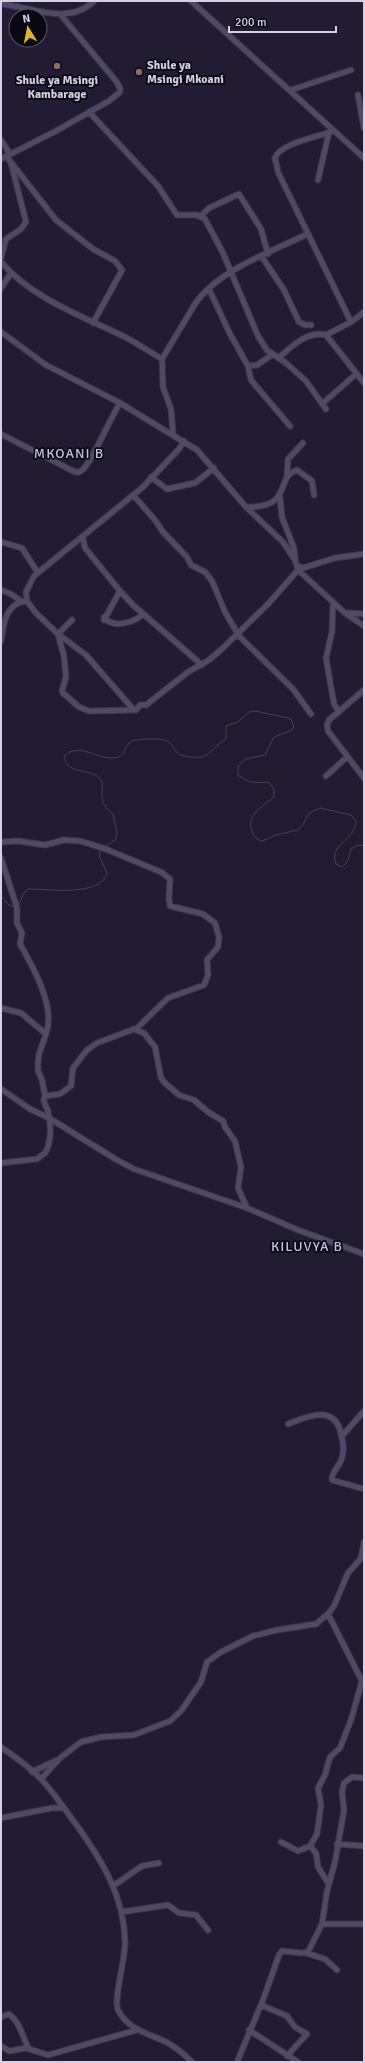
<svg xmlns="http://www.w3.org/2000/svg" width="365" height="2063" font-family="Signika,sans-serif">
  <rect width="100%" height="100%" fill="#211b34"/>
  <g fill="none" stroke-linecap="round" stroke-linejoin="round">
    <path stroke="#40474e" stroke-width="1" d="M105,847L116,839L117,834L113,814C98,803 103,795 102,781C92,766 67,777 64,756C79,742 97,759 113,758C127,758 123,745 132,741C138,739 150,739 157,739C176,740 171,750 180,755C212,762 204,753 226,739V726L238,722L249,712L255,711L288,718L291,719L294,727L290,731L274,737L265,755L245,759L238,767V775C248,783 255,783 268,782L274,789V797C263,807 246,813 252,831C253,836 257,840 262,841L276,835L298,830L304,823L309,813L320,808L351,815L356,821C356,840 328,844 336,864L342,867L348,861L351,849L356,846L364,845
      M1,896L9,905L14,907
      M18,906L24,893L28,889C47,889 102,897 107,873L99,855L101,850"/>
    <g stroke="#3b364b" stroke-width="7">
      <path id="minor" d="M191,1L364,158
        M1,4C31,7 69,26 94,1
        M291,90L351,70
        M358,95L364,128
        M89,112L158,186L177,215H197L205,219L223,253L258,336L267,350L286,363L306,381L326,409
        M333,131C319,137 280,143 275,158L278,172L351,322
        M1,140L10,154
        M6,156L56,220L93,249L115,261L122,270
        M1,159L56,131L109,101L120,92V88L116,81L60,14
        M318,180L329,132
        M201,216L209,208L239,194L261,229L268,254
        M262,257L284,290L299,322L305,325H311
        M1,258L6,239L21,229L26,222L11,163
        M1,262C33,299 82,316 125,337C138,344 150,352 162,359
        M1,288L11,273
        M209,289L230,334L248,366L257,365L273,354
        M93,323L121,272
        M1,332L46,365L120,403L197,450L246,507L283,542L295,560L298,570L345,613L364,626
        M326,335L351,322L364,312
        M278,358C292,347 307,330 326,335L364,383
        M248,366L251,380L290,426
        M322,404L356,374
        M1,434L69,469C73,471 77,474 81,471C91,465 111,416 120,403
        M173,434L171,409L163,387L162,359L195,304C217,271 272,251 308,234
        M151,477L167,489L195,483L214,468
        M287,477L288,459L303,443
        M133,495L155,520L163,532L187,557L191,565L205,572L212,581L225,612L239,636L293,689L311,714
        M280,496L282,517L294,548L295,559
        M246,507C294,508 274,478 297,470L312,481L314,495
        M83,538L85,548L120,591L133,605L202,665
        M1,542L22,548L38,573
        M298,566L303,568L335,558L364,554
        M1,590L11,594L21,601
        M27,601L26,592L34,576L143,487L179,449L184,441
        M333,602L332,632L326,658L334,704L339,712
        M348,613L364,614
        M104,617C112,629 134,623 143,614
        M72,620L58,634L64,656L66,677L62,691L63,693L79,707L89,711L135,710
        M104,620L120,591
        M1,641C3,625 6,602 27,601L35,612L58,634L86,655L133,709L136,710L140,705H146L188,672L209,660L223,648L269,603L298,570
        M364,690L329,720L327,725L328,731L364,778
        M326,776L347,757
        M1,842L18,841L45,845L64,840L80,841L103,848L161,872L170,879L169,900L170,906L203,914L215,923L219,937L218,947L207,960L208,975L204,985L168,998L137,1028L97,1043L87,1050L73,1068L71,1086L60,1094L45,1096C42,1102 46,1105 48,1111C51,1124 52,1142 45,1153L37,1159L1,1163
        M1,858L17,908V923L22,933L20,944C33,967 56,1007 46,1034
        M1,1008L21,1013L46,1034L39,1054L38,1062V1071L42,1080L45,1096
        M133,1029L144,1033L155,1047L161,1078L165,1083L179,1095L194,1100L208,1112L223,1121L225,1127L235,1141L241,1167L238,1188L247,1208
        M1,1089L30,1109L49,1118L117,1160L134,1169L247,1208L298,1230L364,1254
        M288,1424C308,1416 335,1404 341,1434C343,1441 344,1451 342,1458C340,1466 331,1472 332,1480L364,1489
        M342,1436L364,1411
        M361,1558L364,1542
        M328,1614L363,1683
        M1,1747C15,1757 30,1767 41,1779C54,1793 64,1808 75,1823C101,1859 124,1895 125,1941C126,1958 113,1999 118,2010C128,2030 150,2034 168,2043C177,2048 184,2054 192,2062
        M32,1772L57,1760
        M41,1779L60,1758L81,1742L101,1737L134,1735L170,1721L181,1711L201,1682L207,1662L221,1652L253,1636L277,1630L316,1624L328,1614L334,1606L348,1573L364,1555
        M1,1818L52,1808H63
        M281,1842L298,1851L310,1846L317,1834L321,1805L318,1788L325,1775L330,1757L340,1748L351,1720L362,1681
        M337,1844L364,1846
        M310,1846L316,1853L318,1867L328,1883
        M113,1886L142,1866L159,1863
        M121,1912L168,1905L179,1913L196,1915L208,1930
        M322,1924H364
        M306,1953L325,1959L337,1970
        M261,2005L287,2016L295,2027L307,2034L287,2056
        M1,2017L9,2014C21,2023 22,2037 29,2049
        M249,2030L298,2062
        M1,2046L9,2051L26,2048L48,2055L137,2030
        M237,2062L263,2000L279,1955L282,1951L302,1953L308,1952L322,1924L327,1891L335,1862L344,1810L342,1792L344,1783L352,1777L364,1778"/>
    </g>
    <use href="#minor" stroke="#4f4965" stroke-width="5"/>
  </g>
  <g fill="#8d6e63" stroke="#0a0813" stroke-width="1.5">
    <circle cx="57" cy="66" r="4"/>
    <circle cx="139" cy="72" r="4"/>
  </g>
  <g text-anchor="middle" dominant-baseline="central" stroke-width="3.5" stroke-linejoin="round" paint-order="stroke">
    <g font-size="12" font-weight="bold" fill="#d4d1e2" stroke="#0a0813" text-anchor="start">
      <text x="147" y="65">Shule ya<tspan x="147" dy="14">Msingi Mkoani</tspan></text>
      <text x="57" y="80" text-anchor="middle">Shule ya Msingi<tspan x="57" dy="14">Kambarage</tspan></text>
    </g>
    <g font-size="14" letter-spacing="1" fill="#c5bfe0" stroke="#0a0813">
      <text x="69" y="453">MKOANI B</text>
      <text x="307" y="1246">KILUVYA B</text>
    </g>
  </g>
  <rect width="365" height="2063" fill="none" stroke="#d4d1e2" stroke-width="4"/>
  <g transform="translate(28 28) rotate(350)"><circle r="19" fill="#0a0813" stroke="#5b5866"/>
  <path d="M0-3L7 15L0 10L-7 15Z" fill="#deb133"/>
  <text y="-6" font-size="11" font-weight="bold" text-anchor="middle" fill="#d4d1e2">N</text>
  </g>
  <path d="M229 26v6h107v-6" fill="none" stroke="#d4d1e2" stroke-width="2"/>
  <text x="235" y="26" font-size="12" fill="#d4d1e2" stroke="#0a0813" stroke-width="3" paint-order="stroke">200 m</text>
</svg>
